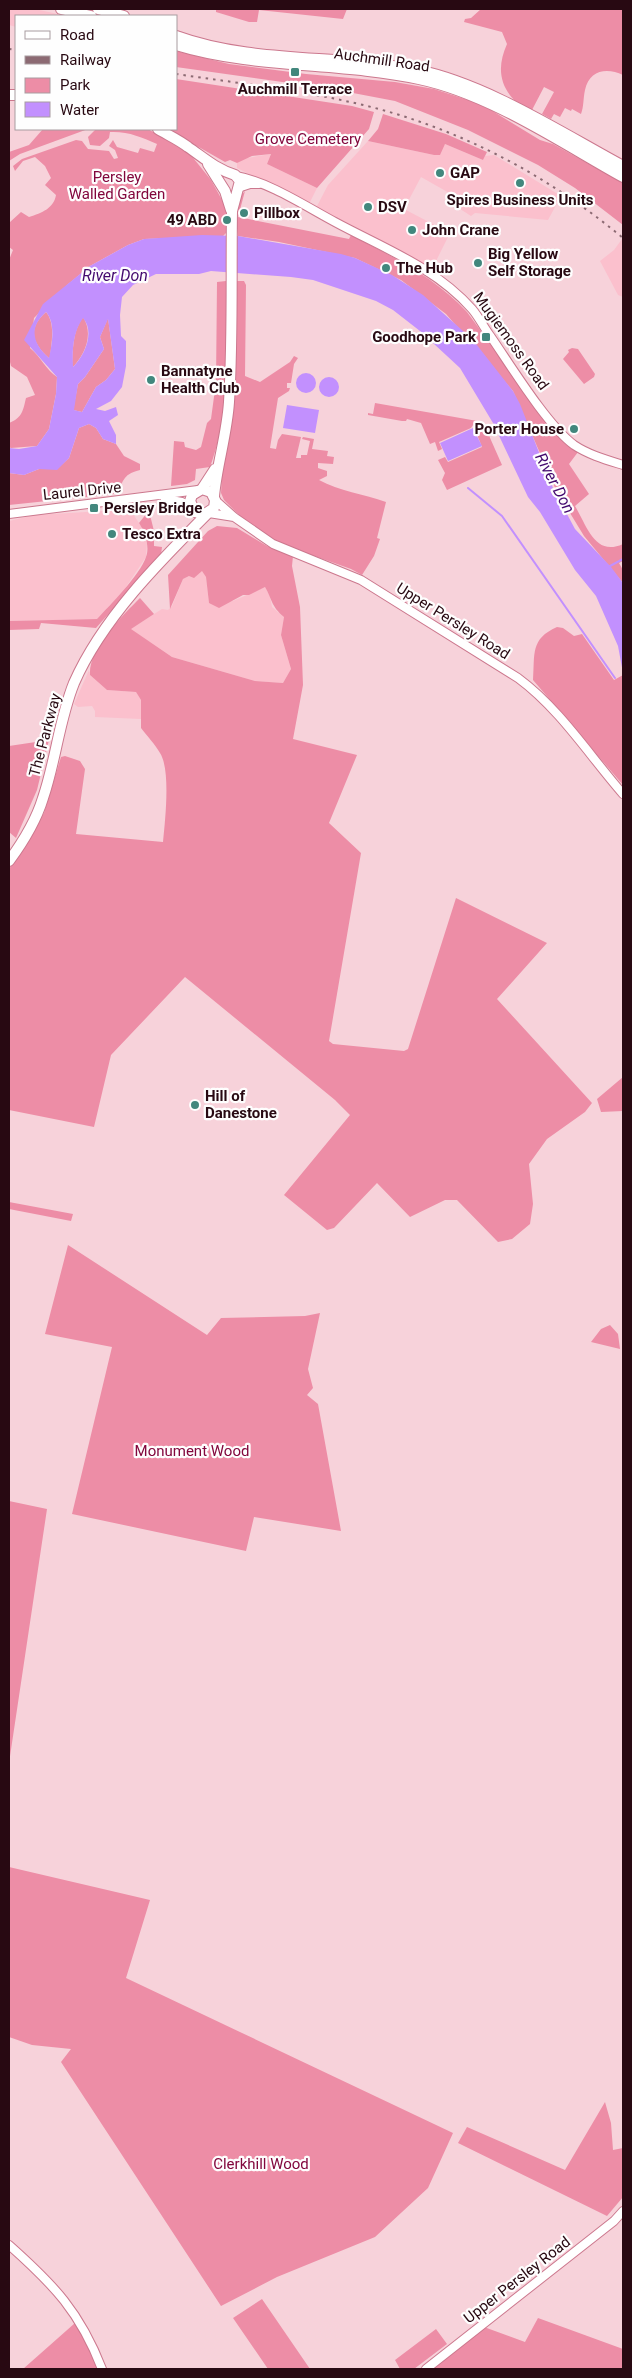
<svg xmlns="http://www.w3.org/2000/svg" width="632" height="2378" font-family="Roboto,sans-serif">
  <rect width="100%" height="100%" fill="#f7d2da"/>
  <path fill="#fbc0cd" d="M9,9H35L67,16H16V27L9,25Z
    M368,141L434,155L445,144L483,160L485,156L494,155L561,196L548,220L475,213L471,216L457,207L459,202L450,196L451,194L421,177L404,209L450,233L434,265L428,267L316,208L328,185Z
    M271,154L267,164L317,188L309,204L237,168V163L241,159Z
    M622,239L623,240V297L618,295L600,261L614,250Z
    M120,510L133,514L141,526L147,544L146,557L124,590L97,619L9,621V521L35,515Z
    M202,570L206,577L209,603L233,601L265,587L270,596L272,607L284,617L281,635L291,669L283,683L255,681L172,657L130,629L162,609L168,610L172,606L183,579Z
    M89,670L90,675L107,690L136,692L141,700V719L95,717V711L92,706L78,707L74,704Z"/>
  <path fill="#ed8da6" d="M216,9H347L343,19L259,10L257,22H249L216,12Z
    M481,9H623V75C607,67 589,70 585,90C583,99 584,106 581,114L572,109L571,111L565,108L560,117L554,114L551,119L542,114L554,92L544,87L532,110C527,107 518,104 514,100C498,83 498,64 507,44L502,32L464,22L465,19L471,18Z
    M176,51L229,64L306,74L395,82L434,89L471,101L491,110L540,140L553,144L623,183V225L575,188L538,165L468,130L395,101L332,89L176,67Z
    M176,79L352,106L374,112L369,129L317,188L267,164L271,154L252,156L237,163L230,160L225,162L167,129H176Z
    M383,114L446,134L487,152L483,160L445,144L440,155H434L368,141L378,129Z
    M43,129H88L20,154L9,161V152L29,145Z
    M96,129H148L190,154L211,180L226,207V233L223,236L144,239L128,245L90,266L67,285L34,318L30,348C41,357 46,370 57,377L56,394L49,429L37,446L11,448L9,447V423C22,418 23,411 26,398L35,395L27,377L11,366L10,362L9,363V260L13,250L9,247V223L21,212L29,217C42,213 54,208 56,195L45,185L51,178L45,166L35,157L23,161L15,171L13,166L22,159L76,140L82,141L88,149L109,151L114,159L118,158L115,150L109,146L113,140L117,147L138,153L140,148L154,152L157,144C142,137 127,131 110,132L109,138L100,146L90,145L88,137Z
    M245,191L238,217L349,239L351,235C393,257 435,277 467,312L556,433L578,452L569,464L589,494L575,506C587,526 595,557 623,544V561L619,563L623,570V583L584,536L556,490L513,391L446,314L401,280L355,258L279,242L238,236C236,222 234,201 245,191Z
    M226,281C229,340 231,411 210,467L196,469L195,480L187,484L171,486L174,441L184,442L185,447L196,450L201,447L207,423L211,419L216,382L217,282Z
    M236,281H244L246,285L245,376L260,382L290,362L294,356L298,358L294,364L291,383H287V388H290L289,391L278,398L270,448L276,449L278,440L282,434L301,437L296,458H301V455H307L310,441L302,439L303,437L314,439L312,449L328,451L327,456L334,457L333,464L318,463V468L327,471V476L319,480C339,491 364,494 386,502L377,538L380,539L374,556L362,575L351,569L275,542L242,518L224,500L221,493L222,473L228,445L231,419Z
    M46,312C56,324 51,344 50,359C32,343 27,329 46,312Z
    M83,317C94,334 85,355 72,368C73,350 72,332 83,317Z
    M108,318L115,369L106,380L96,387L82,412L73,410L78,384L85,377L104,349L100,337Z
    M572,348L578,349L595,374L594,377L584,384L563,359L569,352L568,350Z
    M375,403L483,422L502,465L447,490L442,480L445,473L438,460L445,457L448,462L482,447L473,425L471,428L439,442L442,449L438,451L435,442L430,444L421,423L407,419L406,421H402L368,415V413L373,414Z
    M89,424L96,428L103,439L116,444L124,456L140,464V470C120,475 126,482 114,494L9,505V473L24,475L39,469H57L69,458L79,428Z
    M147,513L150,515L156,539L154,540V546L162,547L161,555L96,628L41,623L39,629L9,630V621L97,619C110,605 140,575 146,557C150,547 145,532 139,523Z
    M217,526L237,528L267,546L293,556L292,566L300,607L303,685L293,739L357,755L329,823L361,853L329,1041L333,1044L404,1051L408,1049L456,898L547,943L497,999L592,1103L585,1112L547,1139L529,1164L533,1204L530,1224L512,1239L498,1242L457,1200H445L410,1217L377,1183L334,1228L327,1230L284,1195L350,1115L335,1100L185,977L111,1055L94,1127L9,1110V869L27,844L44,813L61,757L65,756L80,761L85,769L76,834L163,842C165,821 171,770 160,753C155,744 147,736 141,728V700L136,692L107,690L90,675C88,649 123,615 140,598L154,614L131,629L172,657L255,681L283,683L291,669L281,635L284,617C271,606 273,601 265,587L249,595H243L219,608L209,603L206,577L202,571L194,578L189,576L183,579L170,609L168,575L208,531Z
    M557,627L563,628L574,636L582,634L614,680L623,675V785L533,680C535,654 530,639 557,627Z
    M49,740L37,790L16,838L9,832V746Z
    M623,1077V1111L601,1112L597,1099Z
    M9,1202L73,1214L71,1221L9,1209Z
    M68,1245L207,1335L221,1318L305,1316L320,1313L308,1369L313,1388L307,1395L318,1404L341,1531L254,1517L246,1551L72,1514L112,1347L45,1334Z
    M610,1325L618,1334L620,1349L591,1342L601,1329Z
    M9,1501L47,1509L9,1763Z
    M9,1867L150,1900L126,1978L453,2133L428,2188L375,2237L277,2277L221,2306L61,2062L71,2049L32,2045L9,2037Z
    M605,2102L611,2123L613,2150L623,2148V2197L607,2216L458,2143L467,2127L565,2170Z
    M262,2299L310,2369H268L233,2318Z
    M538,2318L623,2349V2369H431L484,2327L525,2342Z
    M75,2323L85,2337L97,2369H23Z
    M436,2329L447,2344L414,2369H400L395,2360Z"/>
  <path fill="#c290fe" fill-rule="evenodd" d="M202,235L238,236L341,254L355,258L392,275L423,295L473,340L513,391L520,404L553,488L575,529L611,567L623,583V673L618,646L596,596L575,570L540,512L528,497L493,423L460,368L420,331L393,310L376,301L313,280L291,277L211,271L199,274H156L133,285L122,297L120,315L121,336L126,341V366L122,387L111,401L96,409L105,411L116,407L118,415L109,421L116,435V444L103,439L96,428L89,424L79,428L69,458L57,470L39,469L24,475L9,473V448L19,449L37,446L49,429L56,394L57,377L24,340L43,304L90,266L128,245L144,239ZM46,312C56,323 52,345 49,358C33,344 28,328 46,312ZM83,318C95,332 85,355 73,367C72,350 73,332 83,318ZM108,319L115,369L106,380L96,387L82,412L74,410L78,384L85,377L104,349L100,337Z
    M296 383a10 10 0 1 1 20 0a10 10 0 1 1-20 0Z
    M319 387a10 10 0 1 1 20 0a10 10 0 1 1-20 0Z
    M287,405L319,410L315,433L283,428Z
    M473,428L482,446L448,461L440,443Z"/>
  <g fill="none" stroke-linecap="round" stroke-linejoin="round">
    <path stroke="#c290fe" stroke-width="2" d="M468,488L502,516L615,678
      M610,566L623,559"/>
    <g stroke="#cc788e" stroke-width="10">
      <path id="minor" d="M236,176C269,182 305,206 335,222C383,248 435,267 472,309C479,317 484,328 491,337C511,366 547,425 574,445C589,455 607,460 623,465
        M238,188L250,184H259
        M165,499L182,502L191,507
        M215,500L234,517L273,544L361,580L518,678C560,709 589,755 623,794
        M209,513L234,517
        M9,514L198,490
        M9,2245C54,2285 80,2312 102,2369
        M426,2369L614,2221L623,2211"/>
    </g>
    <g stroke="#cc788e" stroke-width="12">
      <path id="major" d="M61,9L91,16
        M98,9L124,16
        M176,36C253,64 338,54 417,70C486,84 560,132 623,166
        M176,45C255,69 339,62 419,79C490,94 560,142 623,177
        M9,95H16
        M158,129C168,135 179,140 188,147C204,158 216,169 235,175L240,181L232,211C231,275 233,339 229,402C227,434 217,464 214,496
        M208,164L225,191L231,210
        M202,489L211,492L215,500L214,508L205,514L195,512L190,501L192,495L202,489L215,469
        M9,861C23,842 36,821 43,798C56,760 59,720 74,683C102,619 159,562 208,513"/>
    </g>
    <use href="#minor" stroke="#fff" stroke-width="8"/>
    <use href="#major" stroke="#fff" stroke-width="10"/>
    <path stroke="#8c6a73" stroke-width="2" stroke-dasharray="2.5 5" stroke-linecap="butt" d="M9,49L16,50
      M176,74C237,83 299,90 359,104C457,127 546,174 623,238"/>
  </g>
  <g fill="#42877d" stroke="#fefefe" stroke-width="2">
    <rect x="290" y="67" width="10" height="10" rx="2.5"/>
    <circle cx="440" cy="173" r="5"/>
    <circle cx="520" cy="183" r="5"/>
    <circle cx="368" cy="207" r="5"/>
    <circle cx="244" cy="213" r="5"/>
    <circle cx="227" cy="220" r="5"/>
    <circle cx="412" cy="230" r="5"/>
    <circle cx="478" cy="263" r="5"/>
    <circle cx="386" cy="268" r="5"/>
    <rect x="481" y="332" width="10" height="10" rx="2.5"/>
    <circle cx="151" cy="380" r="5"/>
    <circle cx="574" cy="429" r="5"/>
    <rect x="89" y="503" width="10" height="10" rx="2.5"/>
    <circle cx="112" cy="534" r="5"/>
    <circle cx="195" cy="1105" r="5"/>
  </g>
  <g text-anchor="middle" dominant-baseline="central" stroke-width="4.5" stroke-linejoin="round" paint-order="stroke">
    <g font-size="15" fill="#280912" stroke="#fefefe">
      <text transform="translate(382 60) rotate(8)">Auchmill Road</text>
      <text transform="translate(511 341) rotate(54)">Mugiemoss Road</text>
      <text transform="translate(82 491) rotate(-6)">Laurel Drive</text>
      <text transform="translate(453 621) rotate(32)">Upper Persley Road</text>
      <text transform="translate(45 735) rotate(-75)">The Parkway</text>
      <text transform="translate(517 2280) rotate(-38)">Upper Persley Road</text>
    </g>
    <g font-size="15" font-weight="bold" fill="#280912" stroke="#fefefe" text-anchor="start">
      <text x="295" y="89" text-anchor="middle">Auchmill Terrace</text>
      <text x="450" y="173">GAP</text>
      <text x="520" y="200" text-anchor="middle">Spires Business Units</text>
      <text x="378" y="207">DSV</text>
      <text x="254" y="213">Pillbox</text>
      <text x="217" y="220" text-anchor="end">49 ABD</text>
      <text x="422" y="230">John Crane</text>
      <text x="488" y="254">Big Yellow<tspan x="488" dy="17">Self Storage</tspan></text>
      <text x="396" y="268">The Hub</text>
      <text x="476" y="337" text-anchor="end">Goodhope Park</text>
      <text x="161" y="371">Bannatyne<tspan x="161" dy="17">Health Club</tspan></text>
      <text x="564" y="429" text-anchor="end">Porter House</text>
      <text x="104" y="508">Persley Bridge</text>
      <text x="122" y="534">Tesco Extra</text>
      <text x="205" y="1096">Hill of<tspan x="205" dy="17">Danestone</tspan></text>
    </g>
    <g font-size="15" fill="#82073d" stroke="#fefefe">
      <text x="308" y="139">Grove Cemetery</text>
      <text x="117" y="177">Persley<tspan x="117" dy="17">Walled Garden</tspan></text>
      <text x="192" y="1451">Monument Wood</text>
      <text x="261" y="2164">Clerkhill Wood</text>
    </g>
    <g font-size="16" font-style="italic" fill="#43096e" stroke="#fefefe">
      <text x="115" y="275">River Don</text>
      <text transform="translate(555 483) rotate(62)">River Don</text>
    </g>
  </g>
  <rect width="632" height="2378" fill="none" stroke="#280912" stroke-width="20"/>
  <rect x="15" y="15" width="162" height="115" fill="#fefefe" stroke="#a89ca0"/>
  <rect x="25" y="31" width="25" height="8" fill="#ffffff" stroke="#a89ca0"/>
  <text x="60" y="40" font-size="15" fill="#280912">Road</text>
  <rect x="25" y="56" width="25" height="8" fill="#8c6a73" stroke="#a89ca0"/>
  <text x="60" y="65" font-size="15" fill="#280912">Railway</text>
  <rect x="25" y="78" width="25" height="15" fill="#ed8da6" stroke="#a89ca0"/>
  <text x="60" y="90" font-size="15" fill="#280912">Park</text>
  <rect x="25" y="102" width="25" height="15" fill="#c290fe" stroke="#a89ca0"/>
  <text x="60" y="115" font-size="15" fill="#280912">Water</text>
</svg>
